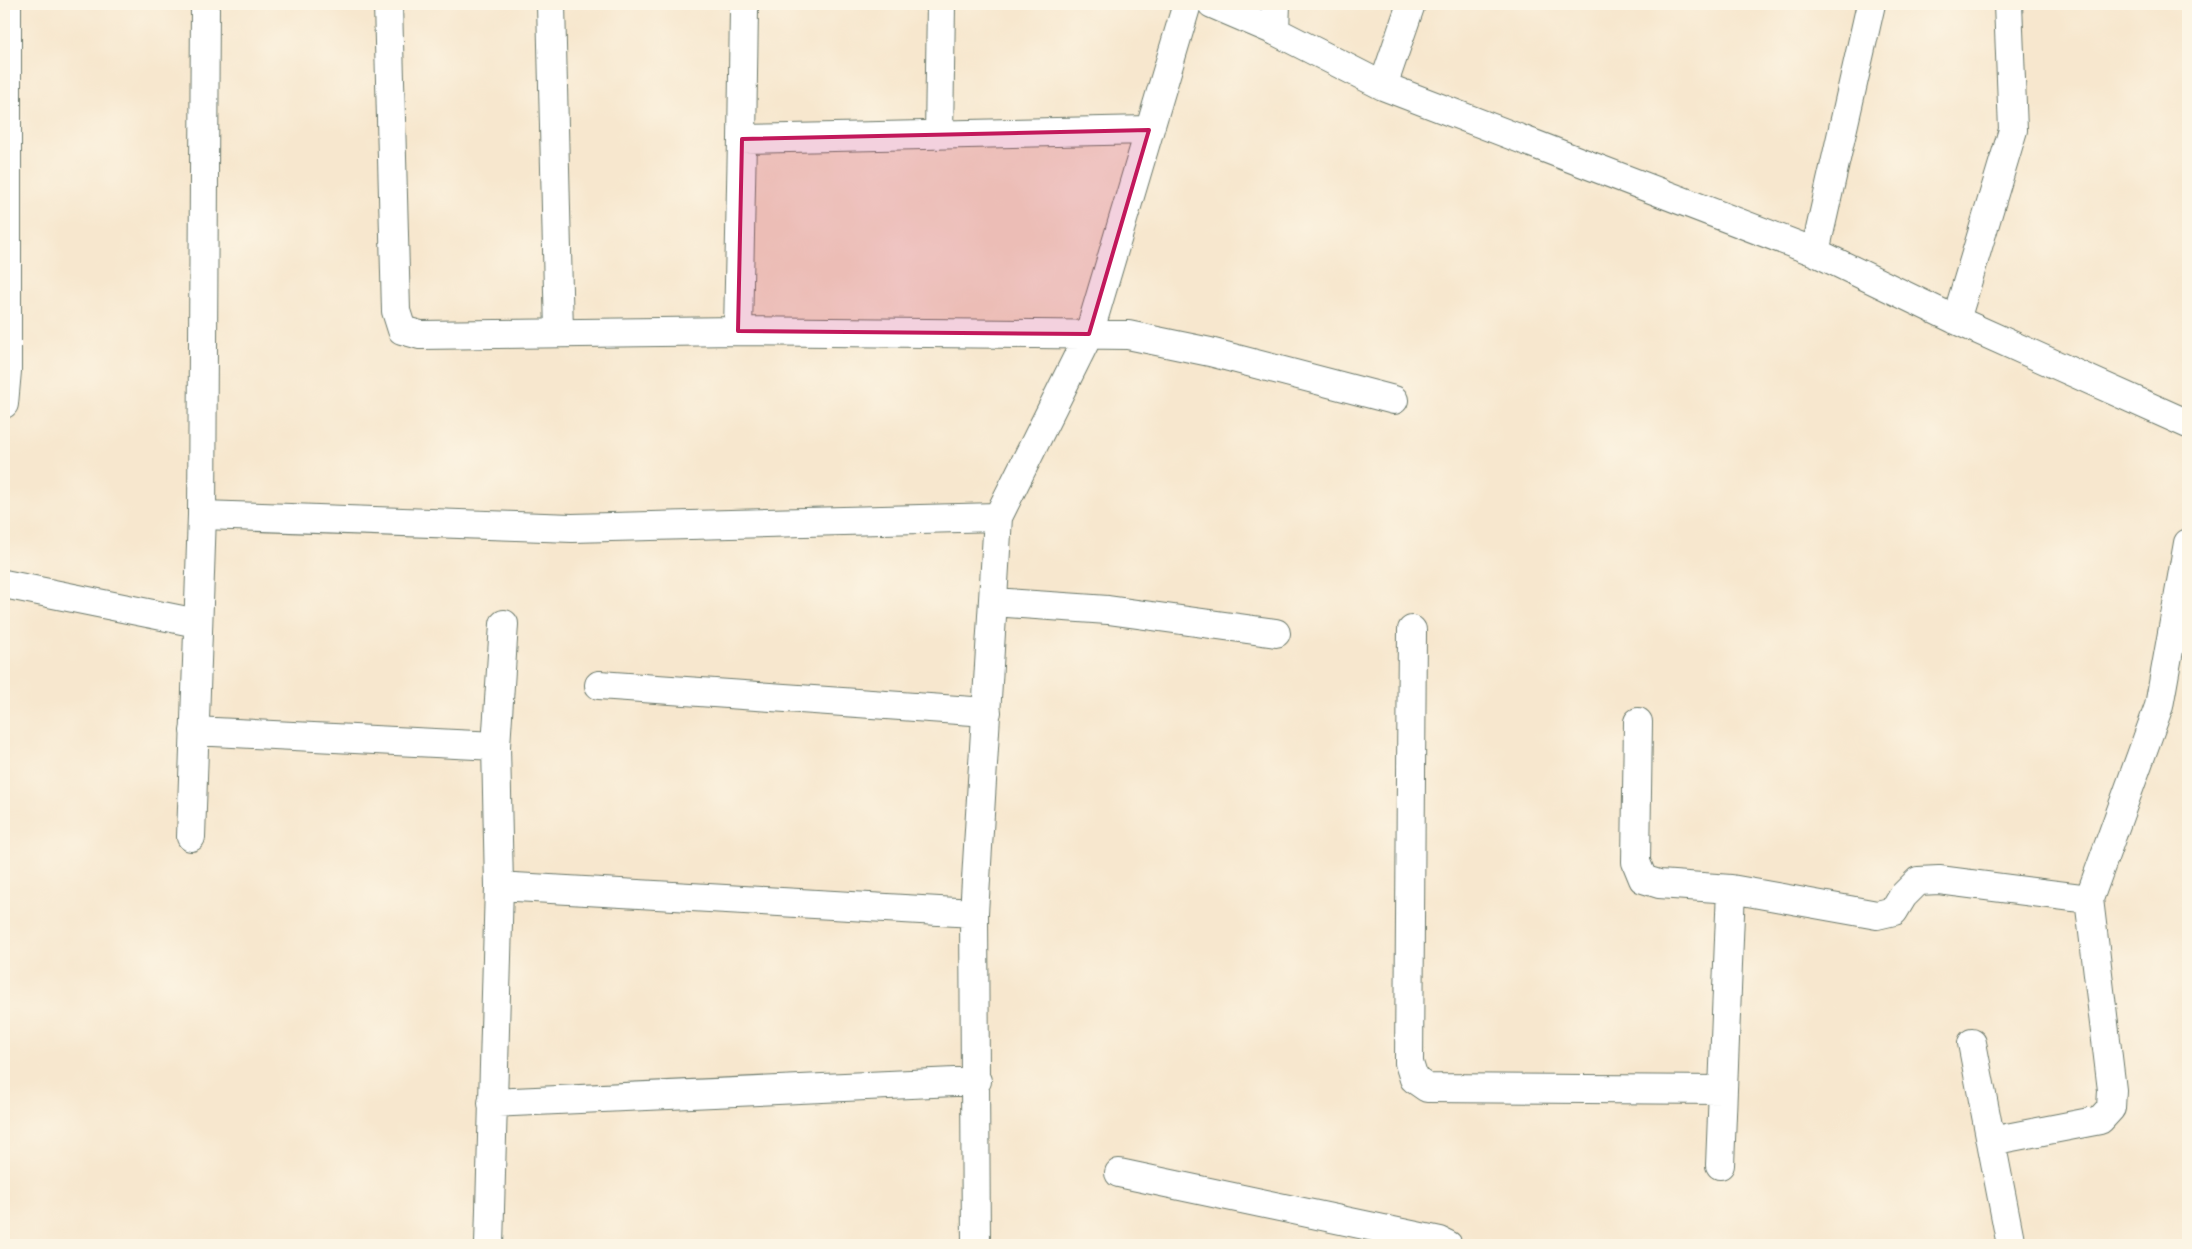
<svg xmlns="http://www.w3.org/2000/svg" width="2192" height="1249" font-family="Mynerve,sans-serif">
  <rect width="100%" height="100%" fill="#fcf5e5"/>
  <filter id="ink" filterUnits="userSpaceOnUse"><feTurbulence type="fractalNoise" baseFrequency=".02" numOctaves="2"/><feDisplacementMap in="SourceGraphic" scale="10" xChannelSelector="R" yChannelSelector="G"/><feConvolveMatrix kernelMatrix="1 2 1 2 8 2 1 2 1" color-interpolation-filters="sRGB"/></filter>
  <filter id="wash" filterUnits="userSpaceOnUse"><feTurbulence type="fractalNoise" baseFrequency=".0096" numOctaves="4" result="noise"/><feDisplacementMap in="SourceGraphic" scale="20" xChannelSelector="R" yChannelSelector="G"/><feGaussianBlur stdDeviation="1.12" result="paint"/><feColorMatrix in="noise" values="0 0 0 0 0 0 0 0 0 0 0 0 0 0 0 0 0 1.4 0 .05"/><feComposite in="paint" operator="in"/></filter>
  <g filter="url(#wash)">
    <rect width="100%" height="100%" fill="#f7e7ce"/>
  </g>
  <g filter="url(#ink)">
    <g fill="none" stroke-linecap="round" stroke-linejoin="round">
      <g stroke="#6b786a" stroke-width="30">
        <path id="minor" d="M388,4L396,311L402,330L420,335L738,331
          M551,4L559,332
          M1212,4L1275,31L1383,86L1815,252L1956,320L2188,424
          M1275,31L1276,4
          M1383,86L1411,4
          M1149,130L742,139L738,331L1128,335L1210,352L1394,400
          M939,135L941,4
          M742,139L744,9
          M1815,252L1871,4
          M1956,320L2013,130L2008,4
          M4,404L7,371V4
          M202,515L572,528L998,517
          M4,584L197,623
          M993,602L1108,610L1276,633
          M1412,630L1409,1063L1414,1079L1427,1088L1723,1090
          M599,685L987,712
          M1638,722L1636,862L1643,879L1659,884L1731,889L1877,915L1894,911L1903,896L1918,881L1939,880L2089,899
          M194,731L496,746
          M191,837L202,515L205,4
          M499,886L974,913
          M1972,1043L2011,1245
          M492,1103L977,1081
          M1991,1141L2100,1120L2111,1108L2112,1090L2089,899L2159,706L2188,543
          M1720,1165L1731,889
          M1119,1173L1440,1241L1448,1245
          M489,1245L499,886L496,746L504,624
          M976,1245L974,913L998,517L1089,334L1187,4"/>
      </g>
      <use href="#minor" stroke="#fff" stroke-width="28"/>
    </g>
  </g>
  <path fill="#c2185b" fill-opacity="0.2" stroke="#c2185b" stroke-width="4" stroke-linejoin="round" d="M1149,130L1089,334L738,331L742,139Z"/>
  <rect width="2192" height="1249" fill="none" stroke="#fcf5e5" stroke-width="20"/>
</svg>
